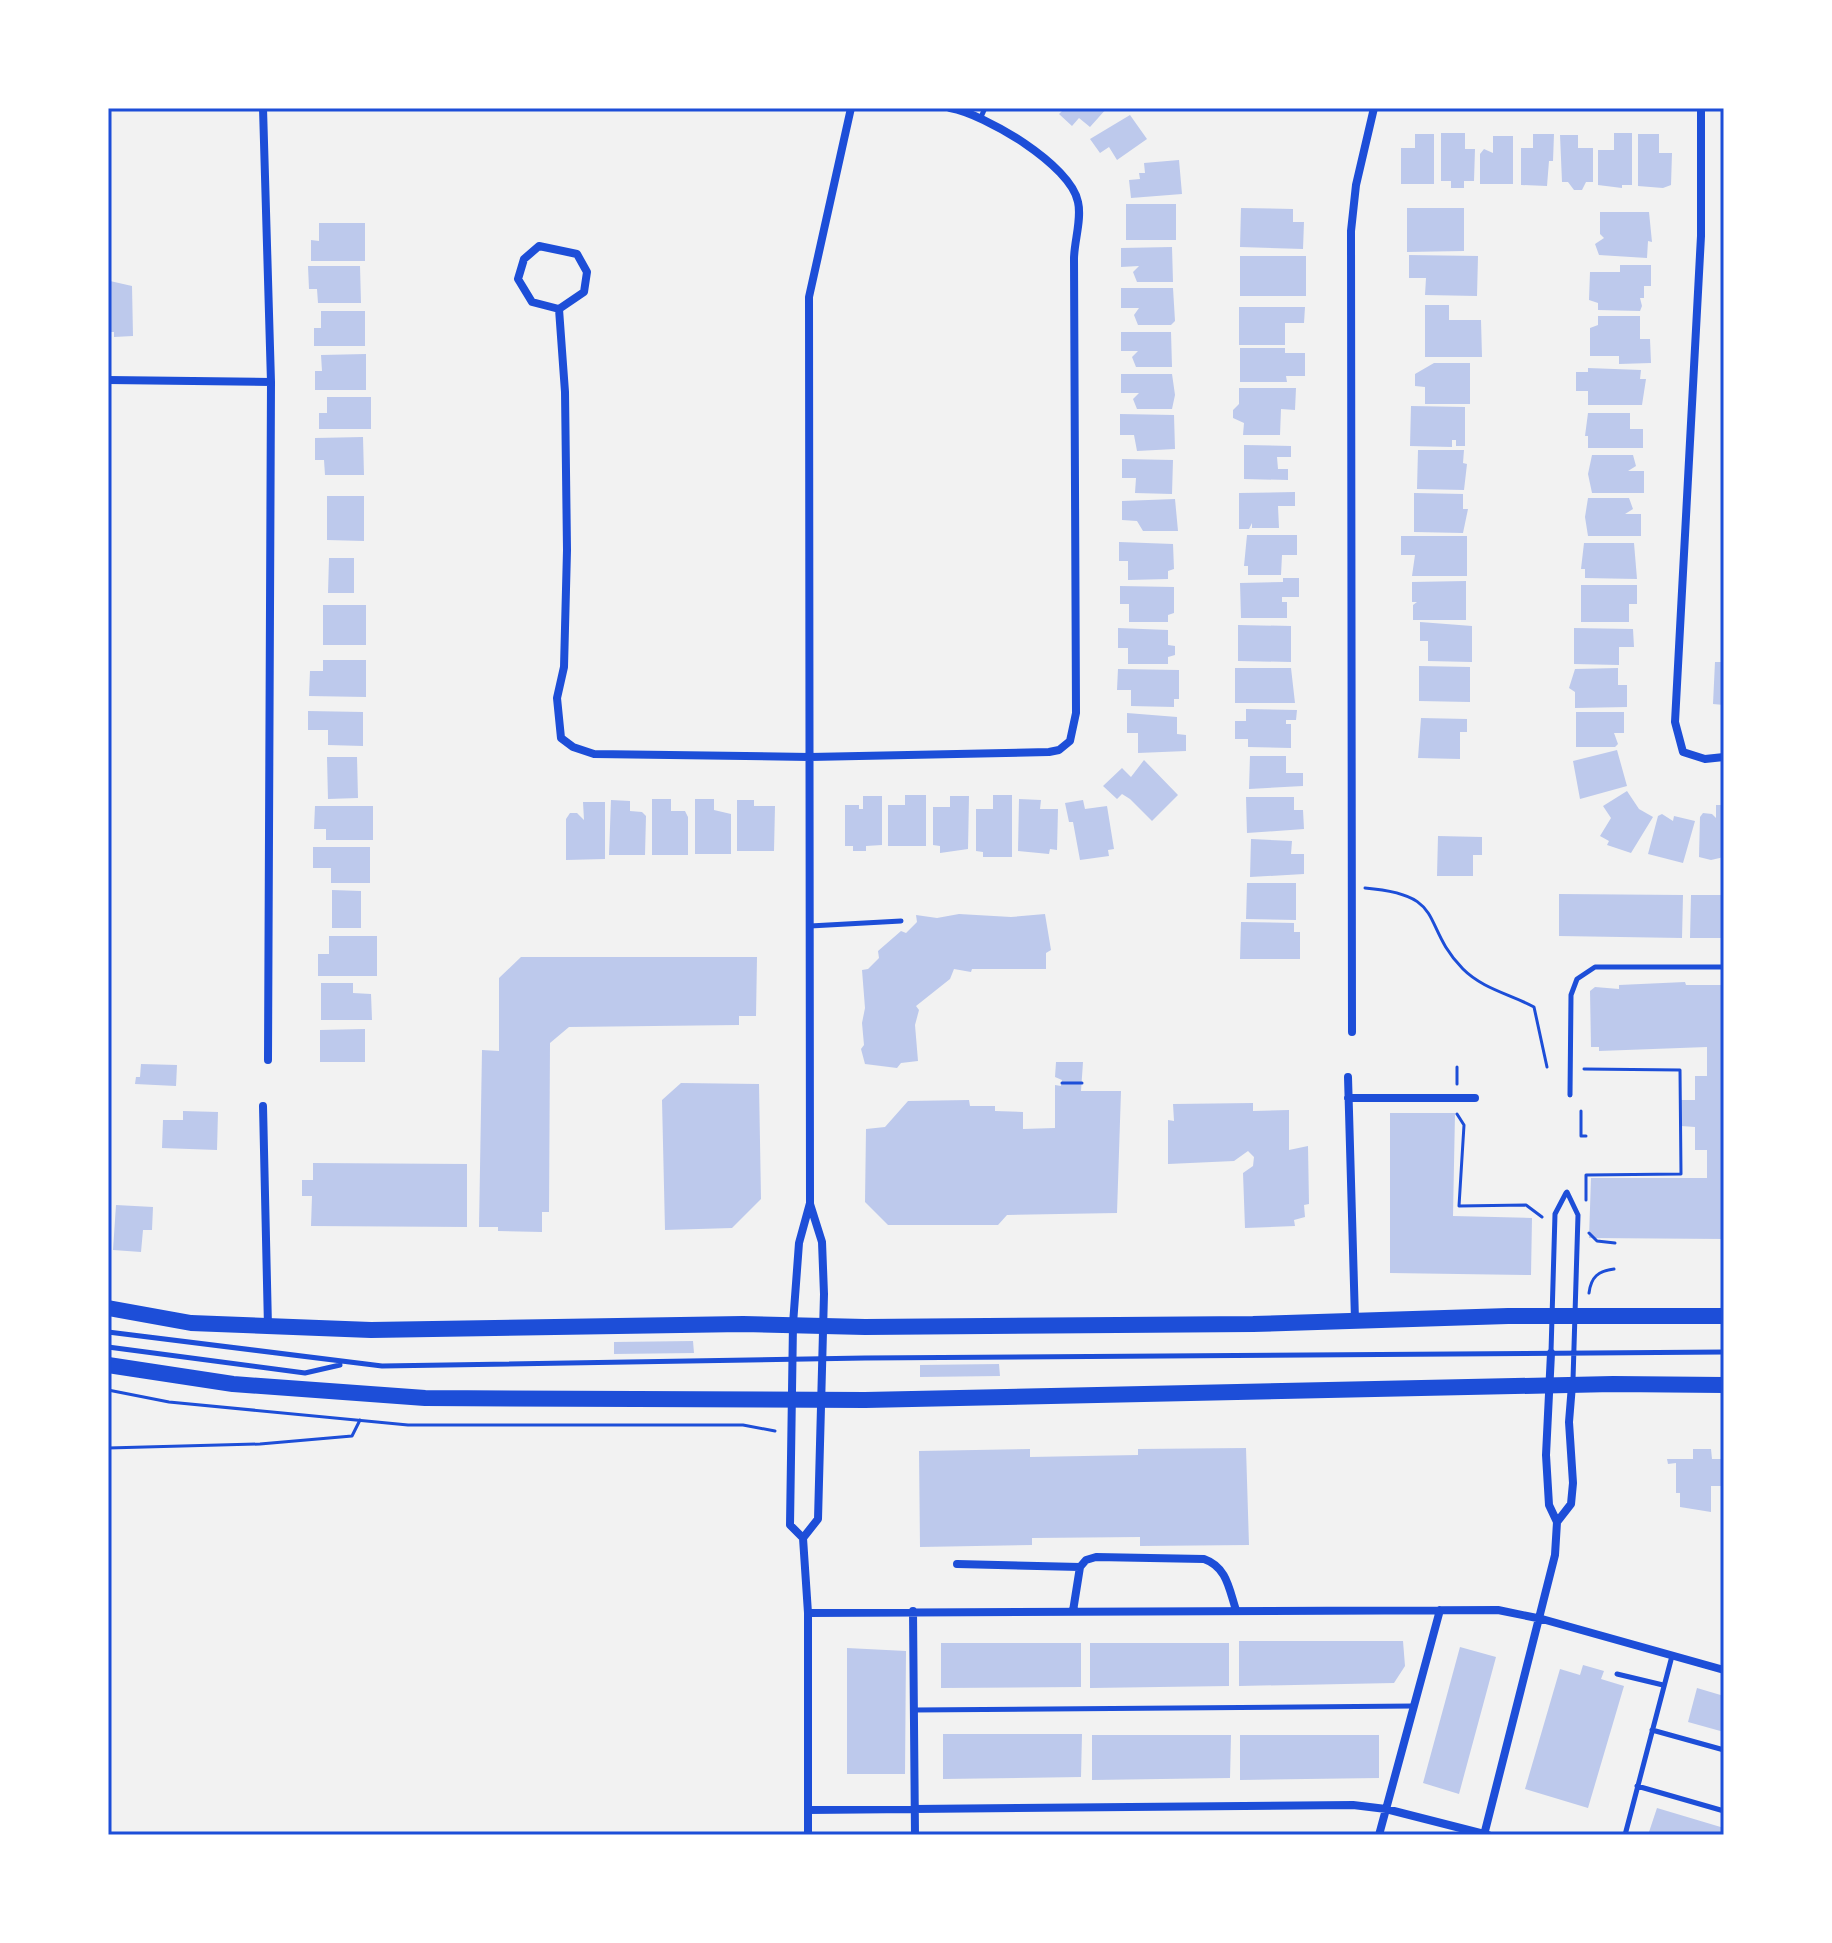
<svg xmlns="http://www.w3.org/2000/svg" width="1832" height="1943" font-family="Lato,sans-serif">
  <rect width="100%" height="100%" fill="#f2f2f2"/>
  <path fill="#bdc9ec" d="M1065,108H1107L1090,127L1079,118L1072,126L1059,114Z
    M1130,115L1147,139L1117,160L1109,147L1100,153L1090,139Z
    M1441,133H1465V149H1475L1474,181H1464V188H1451V181H1441Z
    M1614,133H1632V185H1622V188L1598,185V150H1614Z
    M1415,134H1434V184H1401V148H1415Z
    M1533,134H1554L1553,161H1549L1547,186L1521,185V148H1533Z
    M1638,134H1659V153H1672L1671,185L1663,188L1638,186Z
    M1560,135H1578V148H1593V182H1586L1582,190H1574L1568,182H1562Z
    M1493,136H1513V184H1480V154L1484,149L1493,153Z
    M1179,160L1182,194L1131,198L1129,180L1140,179L1139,173H1145L1144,163Z
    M1126,204H1176V240H1126Z
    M1241,208L1293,209V222H1304L1303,249L1240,247Z
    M1407,208H1464V251L1407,252Z
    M1600,212H1649L1652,242L1648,241L1647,258L1599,255L1595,244L1604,238L1600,234Z
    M319,223H365V261H311V240L319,241Z
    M1172,247L1173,282H1137L1133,272L1139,266L1121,267V248Z
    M1409,255L1478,256L1477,296L1425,295L1426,278H1409Z
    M1240,256H1306V296H1240Z
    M1620,265H1651V286H1644V298H1640L1642,306L1640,311L1598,310V303L1589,300L1590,272H1620Z
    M308,266H360L361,303H318L317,289H309Z
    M110,281L132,286L133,336L114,337V332H108Z
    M1121,288H1173L1175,321L1171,325H1138L1134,315L1139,308H1121Z
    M1425,305H1449V320H1481L1482,357H1425Z
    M1239,307H1305L1304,323H1285V345H1239Z
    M321,311H365V346H314V328H321Z
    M1598,316H1640V339H1650L1651,363L1619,364V356H1590V328L1598,325Z
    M1121,332H1171L1172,367H1136L1132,357L1138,351H1121Z
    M1240,348H1285V353H1305V376H1286L1287,382H1240Z
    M366,354V390H315V371H322L321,355Z
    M1434,363H1470V404H1425V387L1415,386V374Z
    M1588,368L1641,370L1640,379H1646L1642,405H1588V391H1576V372H1588Z
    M1121,374H1172L1175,395L1172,409H1137L1133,399L1139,393H1121Z
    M1239,388H1296L1295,410L1281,409L1280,435H1243L1244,423L1233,418V410L1239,404Z
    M327,397H371V429H319V413H327Z
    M1411,406L1465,407V446H1456V440H1452V447L1410,446Z
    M1588,413H1630V429H1643V448H1588V436H1585Z
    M1120,414L1174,415L1175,449L1137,451L1134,435H1120Z
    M363,437L364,475H325L324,460H315V438Z
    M1244,445L1291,446V457H1277L1278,469H1288V480L1244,479Z
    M1418,450H1464L1463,463L1467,464L1464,490L1417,489Z
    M1592,455H1633L1636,466L1628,471H1644V493H1592L1588,474Z
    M1122,459L1173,460L1172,494L1135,493L1136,478H1122Z
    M1295,492V506H1278L1279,528H1252V523L1249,529H1239V493Z
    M1414,493L1463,494V509H1468L1463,533L1414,532Z
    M327,496H364V541L327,540Z
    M1588,498H1629L1633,509L1625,514H1641V536H1588L1585,517Z
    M1175,499L1178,531H1143L1137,521L1122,520V501Z
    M1247,535H1297V555H1282L1281,575H1248V566H1244Z
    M1401,536H1467V576H1412L1415,555H1401Z
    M1119,542L1173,544L1174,569L1168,571V579L1128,580V561H1119Z
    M1584,543H1634L1637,579L1585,578V569H1581Z
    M329,558H354V593H328Z
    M1283,578H1299V597H1282V602H1287V618H1241L1240,583L1283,582Z
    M1466,581V620H1413V605L1417,602H1412V582Z
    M1581,585H1637V604H1629V622H1581Z
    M1120,586L1174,587V613L1168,615V622H1129V604H1120Z
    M323,605H366V645H323Z
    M1420,622L1472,626V662L1428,661V641H1420Z
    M1238,625L1291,626V662L1238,661Z
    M1118,628L1168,630V645L1175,646V655L1168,657V664H1128V648H1118Z
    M1574,628L1633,629L1634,647H1619V665L1574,664Z
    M323,660H366V697L309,696L310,671H323Z
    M1715,662H1724V705L1713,704Z
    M1419,666L1470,667V702L1419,701Z
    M1235,668H1291L1295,703H1235Z
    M1618,668V685H1627V707L1575,708V692L1569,688L1575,669Z
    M1118,669L1179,670V699H1174V707L1131,706V690H1117Z
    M1246,709L1297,710L1296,720H1286V724H1291V748L1248,747V739H1235V721H1246Z
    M308,711L363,712V746L328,745V730H308Z
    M1576,712H1624V733H1614L1618,744L1615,747H1576Z
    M1127,713L1177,717V734L1186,735V751L1138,753V733H1127Z
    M1421,718L1467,719V732H1460V759L1418,758Z
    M1617,750L1627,786L1580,799L1573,761Z
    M1250,756H1286V773H1303V786L1249,789Z
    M327,757H357L358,798L328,799Z
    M1144,760L1178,795L1152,821L1130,799L1122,794L1117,799L1103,786L1122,768L1131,777Z
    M1627,791L1639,809L1653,817L1631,853L1607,845L1609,841L1600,836L1611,818L1603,806Z
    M905,795H926V846H888V805H905Z
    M993,795H1012V857H983V852L976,851V809H993Z
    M863,796H882V845L866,846V851H853V846H845V805H859V809H863Z
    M950,796H969L968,849L940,853V846L933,845V807H950Z
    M1246,797H1294V810H1303L1304,829L1247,833Z
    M652,799H671V811H685L688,817V855H652Z
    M695,799H714V810L731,814V854H695Z
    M1019,799L1041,800L1040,809H1058L1057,850L1050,849L1049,854L1018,851Z
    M611,800L630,801V811L642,812L646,816L645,855H609Z
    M737,800H754V806H775L774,851H737Z
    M1083,800L1085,809L1107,806L1114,849L1108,850L1109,856L1080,860L1073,822H1069L1065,803Z
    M583,802H605V859L566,860V819L570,813H577L584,820Z
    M1716,805H1724V857L1711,860L1699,857L1700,817L1703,813L1712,814L1716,818Z
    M315,806H373V840H326V829H314Z
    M1662,814L1673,821L1674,816L1695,821L1683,863L1648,854L1658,816Z
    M1438,836L1482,837V855H1473V876H1437Z
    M1251,839L1292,841L1291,854H1304V874L1250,877Z
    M313,847H370V883H331V868H313Z
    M1247,883H1296V920L1246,919Z
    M332,890L361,891V928H332Z
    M1559,894L1683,895L1682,938L1559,936Z
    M1691,895H1724V938H1690Z
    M959,914L1011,917L1045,914L1051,950L1046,953V969H972L971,972L954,969L950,979L916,1006L919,1010L915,1025L918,1061L901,1063L897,1068L865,1064L861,1049L864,1045L862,1023L865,1008L862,970L868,969L879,958L878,951L901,931L906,933L917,922L916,915L937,918Z
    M1241,922L1294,923V932H1300V959H1240Z
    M329,936H377V976H318V954H329Z
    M521,957H757L756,1016H739V1025L569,1027L550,1043L549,1212H542V1232L498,1231V1227H479L482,1050L499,1051V978Z
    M1685,982L1686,985H1724V1239L1589,1238L1591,1178H1707V1150H1695V1127L1681,1126V1100H1695V1076H1707V1047L1599,1051V1047H1591L1590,991L1595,987L1619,989V985Z
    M321,983H353V993L371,994L372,1020H321Z
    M365,1029V1062H320V1030Z
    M1056,1062H1083L1081,1091H1121L1117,1213L1007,1215L998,1225H888L865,1202L866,1129L885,1127L908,1101L969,1100L970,1106H995V1111L1023,1112V1129L1055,1128V1085L1061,1086L1062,1080L1055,1077Z
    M141,1064L177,1065L176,1086L135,1084L136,1077H140Z
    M681,1083L759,1084L761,1199L732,1228L665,1230L662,1100Z
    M1253,1103V1111L1289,1110V1150L1308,1146L1309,1204L1304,1205L1305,1217L1294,1220L1295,1226L1245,1228L1243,1173L1253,1166L1254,1157L1248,1151L1234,1161L1168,1164V1120L1174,1121L1173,1104Z
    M183,1111L218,1112L217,1150L162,1148L163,1120H183Z
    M1390,1113H1455L1453,1216L1532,1218L1531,1275L1390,1273Z
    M313,1163L467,1164V1227L311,1226L312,1196H302V1180H313Z
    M116,1205L153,1207L152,1230H143L141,1252L113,1250Z
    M693,1341L694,1353L614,1354V1342Z
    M999,1364L1000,1376L920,1377V1365Z
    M1246,1448L1249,1545L1140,1546V1537L1032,1538V1545L920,1547L919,1451L1030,1449V1457L1138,1455V1449Z
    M1693,1449H1711L1712,1459H1724V1486H1711V1512L1680,1507V1493H1676V1463L1668,1464L1667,1459H1693Z
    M1239,1641H1403L1405,1666L1394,1683L1239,1686Z
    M941,1643H1081V1687L941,1688Z
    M1090,1643H1229V1686L1090,1688Z
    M1460,1647L1496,1657L1459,1794L1423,1783Z
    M847,1648L906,1651L905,1774H847Z
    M1583,1665L1604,1671L1601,1679L1624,1686L1588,1808L1525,1789L1560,1669L1580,1675Z
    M1697,1688L1724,1696V1732L1688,1722Z
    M943,1734H1082L1081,1777L943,1779Z
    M1092,1735H1231L1230,1778L1092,1780Z
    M1240,1735H1379V1778L1240,1780Z
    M1657,1808L1724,1828V1835H1648Z"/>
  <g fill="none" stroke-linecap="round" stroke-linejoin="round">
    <path stroke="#1d4ed8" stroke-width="3" d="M1365,888C1449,895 1419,924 1463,969C1483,989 1510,994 1534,1007L1547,1067
      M1457,1067V1084
      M1584,1069L1680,1070L1681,1174L1586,1175V1200
      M1062,1083H1082
      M1581,1111V1136H1586
      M1457,1114L1464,1125L1459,1206L1526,1205L1542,1217
      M1589,1233L1597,1241L1615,1243
      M1589,1293C1591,1277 1598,1271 1614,1269
      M108,1390L169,1402L408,1425H743L775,1431
      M108,1448L260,1444L352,1436L360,1420"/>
    <path stroke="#1d4ed8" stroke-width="5" d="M981,117L985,108
      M810,926L901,921
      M1570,1095L1571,995L1577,979L1595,967H1724
      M1567,1192L1578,1215L1573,1380
      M108,1332L382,1366L865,1358L1724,1352
      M108,1347L305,1373L340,1365
      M1551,1352L1555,1214L1566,1193
      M1617,1674L1663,1685
      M915,1710L1414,1706
      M1652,1730L1724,1750
      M1637,1786L1724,1811
      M1625,1835L1672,1656"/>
    <path stroke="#1d4ed8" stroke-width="8" d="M263,108L271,382L268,1060
      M1701,108V236L1675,722L1683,752L1705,759L1724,757
      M559,309L532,302L518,279L524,259L539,246L577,254L587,272L584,292L559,309L565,392L567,550L564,667L557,698L561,738L573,747L594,754L810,757L1049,752L1059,750L1070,741L1076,713L1074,259C1074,242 1082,219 1078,202C1071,165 985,114 950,108
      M108,380L271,382
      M1352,1032L1351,231L1356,185L1374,108
      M1348,1077L1355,1320
      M1348,1098H1475
      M263,1106L268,1327
      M1557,1522L1571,1504L1573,1483L1569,1422L1572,1385
      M803,1538L790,1525L793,1324L799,1243L810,1203L809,297L851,108
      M957,1564L1080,1567
      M913,1611L915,1835
      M1073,1611L1080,1567L1086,1560L1096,1557L1204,1559C1227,1567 1229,1589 1236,1610
      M808,1613L1498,1610L1542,1619L1724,1670
      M808,1810L1353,1805L1386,1809L1488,1835
      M808,1835V1613L803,1538L818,1519L824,1294L822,1242L810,1204
      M1379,1835L1440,1610
      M1484,1835L1555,1555L1557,1522L1549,1505L1546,1455L1551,1353"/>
    <path stroke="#1d4ed8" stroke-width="16" d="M108,1308L191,1323L371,1330L743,1324L865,1327L1253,1324L1508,1316H1724
      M108,1365L233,1384L425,1398L865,1400L1613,1384L1724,1385"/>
  </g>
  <rect width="1832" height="1943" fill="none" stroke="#ffffff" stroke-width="220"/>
  <rect x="110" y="110" width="1612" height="1723" fill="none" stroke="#1d4ed8" stroke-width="3"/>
</svg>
